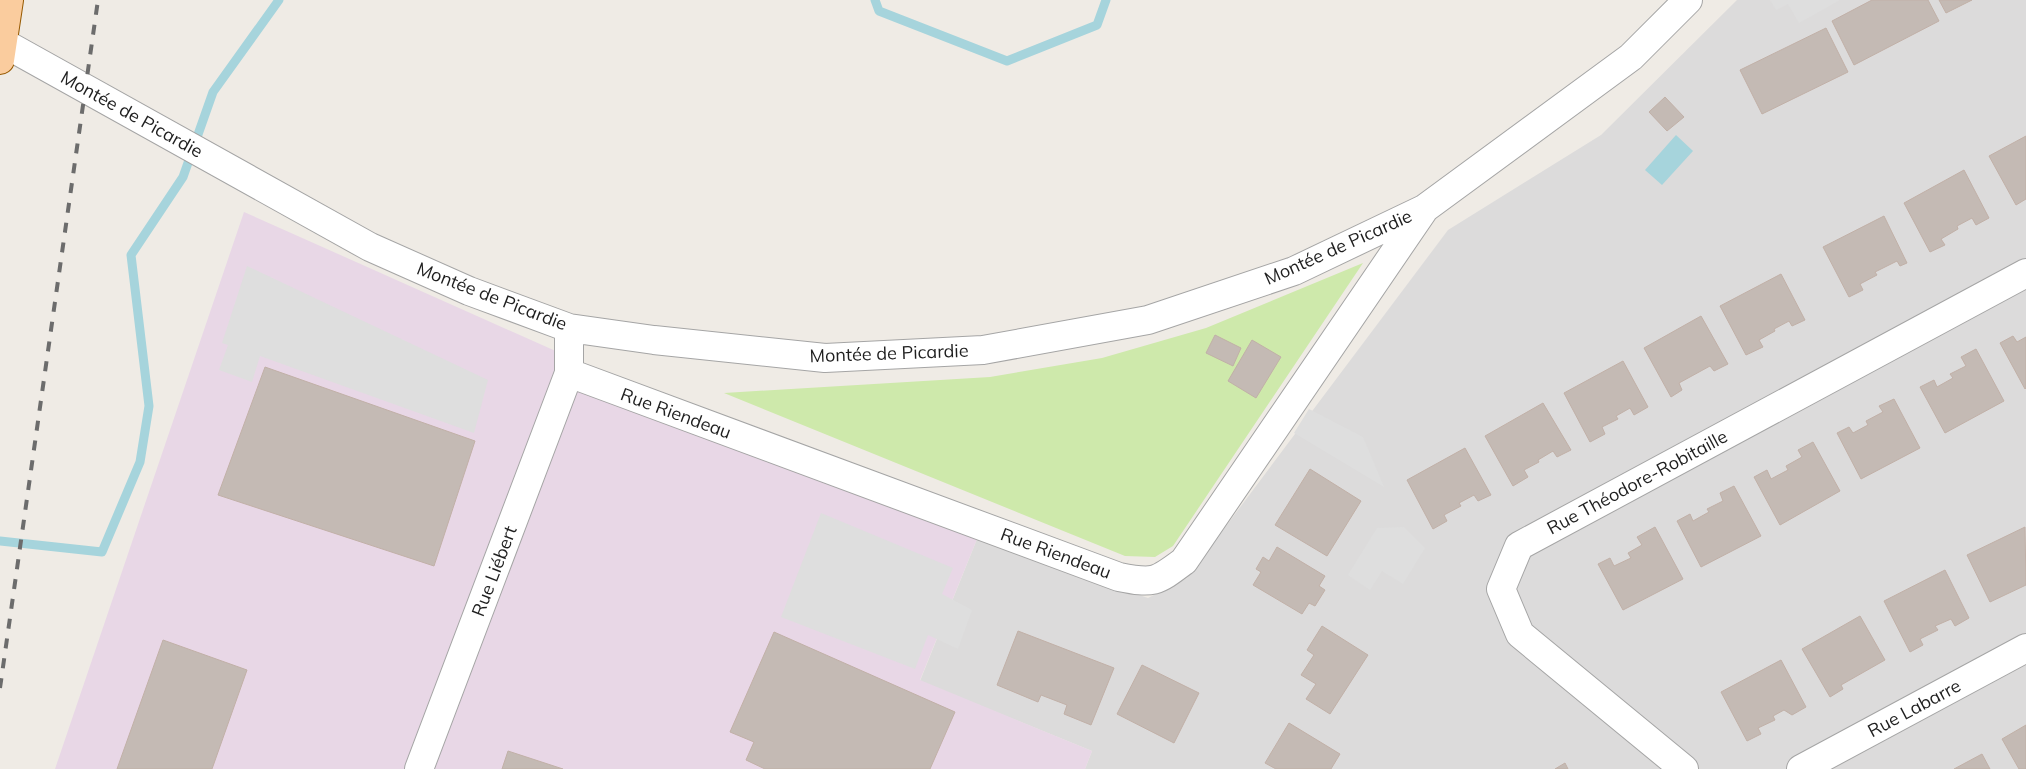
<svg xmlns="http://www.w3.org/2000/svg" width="2026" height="769" font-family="Mulish,sans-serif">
  <rect width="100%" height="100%" fill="#efebe5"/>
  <path fill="#dcdbdb" d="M1737,0H2026V769H1085L1092,751L920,681L977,539L1148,598L1187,578L1448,230L1601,135Z"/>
  <path fill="#e8d7e6" d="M244,212L977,539L920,680L1092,751L1085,769H55Z"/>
  <path fill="#cee9ab" d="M1363,263L1173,546L1155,557L1125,556L724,393L990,377L1102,358L1206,328Z"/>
  <path fill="#dedede" d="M1770,0H1840L1799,23L1788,4L1776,10Z
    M247,266L488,380L474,433L260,356L252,382L219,370L228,345L222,343Z
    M1309,409L1363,437L1384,487L1294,433Z
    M821,513L953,568L942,594L972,610L958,649L928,635L915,669L781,617Z
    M1404,527L1425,548L1403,584L1382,571L1370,590L1348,575L1377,528Z"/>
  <path fill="#a6d4dc" d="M1676,135L1693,151L1662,185L1645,170Z"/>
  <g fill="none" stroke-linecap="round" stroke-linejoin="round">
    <path stroke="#a6d4dc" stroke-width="9" d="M875,0L879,11L1007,61L1097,25L1106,0
      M0,541L102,552L140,462L149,406L131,255L183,177L213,92L279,0"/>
  </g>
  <path fill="#c4bab4" stroke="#c1b0a7" d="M1872,0H1928L1939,21L1854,65L1832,21Z
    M1939,0H1972L1946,13Z
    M1826,28L1848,72L1762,114L1740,70Z
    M1665,97L1684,117L1667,131L1649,112Z
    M2026,136V199L2016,205L1989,156Z
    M1964,170L1989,218L1976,225L1972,218L1957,226L1958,229L1941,239L1945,245L1930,252L1904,203Z
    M1884,216L1907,263L1900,266L1897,261L1875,272L1877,275L1860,284L1863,290L1849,297L1823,247Z
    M1781,274L1805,320L1792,326L1789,321L1774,329L1775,331L1759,340L1763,347L1746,355L1720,306Z
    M1701,316L1728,364L1714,371L1710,366L1679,383L1682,390L1671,397L1644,348Z
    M1215,335L1241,348L1233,366L1206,353Z
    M2013,336L2017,342L2026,337V388L2025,389L2000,343Z
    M1252,340L1281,357L1256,398L1228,381Z
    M1976,349L2004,401L1945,433L1920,387L1934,380L1937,387L1953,378L1950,374L1966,366L1961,357Z
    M1623,361L1648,407L1634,415L1630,408L1616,416L1618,419L1602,427L1605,434L1590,442L1564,393Z
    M265,367L475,441L434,566L218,495Z
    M1894,399L1920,448L1861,479L1837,433L1849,427L1853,433L1868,425L1866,421L1883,412L1879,406Z
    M1543,403L1571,450L1557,457L1553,451L1538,460L1539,462L1524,470L1528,477L1513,486L1485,436Z
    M1813,442L1840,491L1780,525L1754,477L1767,470L1771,479L1788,470L1786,466L1802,457L1798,450Z
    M1465,448L1491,495L1478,501L1474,495L1459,503L1461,506L1444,515L1447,521L1433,529L1407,480Z
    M1310,469L1361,501L1327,556L1275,525Z
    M1734,486L1761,536L1701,567L1677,521L1690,514L1693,521L1709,512L1707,509L1723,501L1720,493Z
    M1655,527L1683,579L1623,610L1598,564L1610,558L1614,566L1631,558L1628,553L1642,545L1637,537Z
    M2025,527L2026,585L1990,602L1967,555Z
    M1277,547L1325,576L1319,586L1325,590L1315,606L1309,603L1302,614L1253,585L1261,572L1256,569L1263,557L1269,561Z
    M1945,570L1969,618L1955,626L1951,619L1935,626L1938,630L1920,639L1923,645L1910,652L1884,601Z
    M1860,616L1885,660L1841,685L1843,689L1830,697L1802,649Z
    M1322,626L1368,655L1330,714L1306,699L1316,684L1301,675L1314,655L1307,650Z
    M1018,631L1114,668L1091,725L1064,714L1067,705L1041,695L1038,702L997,685Z
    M774,632L955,712L930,769H765L746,760L754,742L730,732Z
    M163,640L247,670L212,769H117Z
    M1781,660L1806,707L1792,715L1784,710L1773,716L1775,720L1758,728L1761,734L1747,741L1721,692Z
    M1142,665L1199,693L1174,743L1117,714Z
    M1289,723L1340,754L1331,769H1276L1265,763Z
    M2026,725V769H2019L2002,739Z
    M508,751L563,769H502Z
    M1982,754L1990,769H1954Z
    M1565,763L1568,769H1555Z"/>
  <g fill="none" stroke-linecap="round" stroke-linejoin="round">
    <g stroke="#a5a5a5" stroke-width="30">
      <path id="minor" d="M0,41L370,247L469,291L569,328L654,340L825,358L983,350L1148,320L1294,271L1424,209L1631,57L1688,0
        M569,328V373L1119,577C1154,584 1156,582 1184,561L1423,211
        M419,769L569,373
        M1684,769L1520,634L1501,589L1519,546L2026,273
        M1801,769L2026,648"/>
    </g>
    <g stroke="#975a02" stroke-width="30">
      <path id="major" d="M0,60L9,0"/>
    </g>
    <use href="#minor" stroke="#fff" stroke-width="28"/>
    <use href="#major" stroke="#facc9e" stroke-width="28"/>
    <path stroke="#6c6c6c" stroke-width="4" stroke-dasharray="10 10" stroke-linecap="butt" d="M0,688L98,0"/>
  </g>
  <g text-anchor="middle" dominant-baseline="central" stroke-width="5" stroke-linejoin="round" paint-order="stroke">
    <g font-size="18" fill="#1e1e1e" stroke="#fff">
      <text transform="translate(132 114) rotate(29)">Montée de Picardie</text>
      <text transform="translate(1338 247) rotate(-24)">Montée de Picardie</text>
      <text transform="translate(492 296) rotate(21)">Montée de Picardie</text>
      <text transform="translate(889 353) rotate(-2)">Montée de Picardie</text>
      <text transform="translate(676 413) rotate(20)">Rue Riendeau</text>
      <text transform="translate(1637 482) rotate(-28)">Rue Théodore-Robitaille</text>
      <text transform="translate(1056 553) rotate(20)">Rue Riendeau</text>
      <text transform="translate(494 571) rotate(-69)">Rue Liébert</text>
      <text transform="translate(1914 708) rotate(-28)">Rue Labarre</text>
    </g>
  </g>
</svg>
